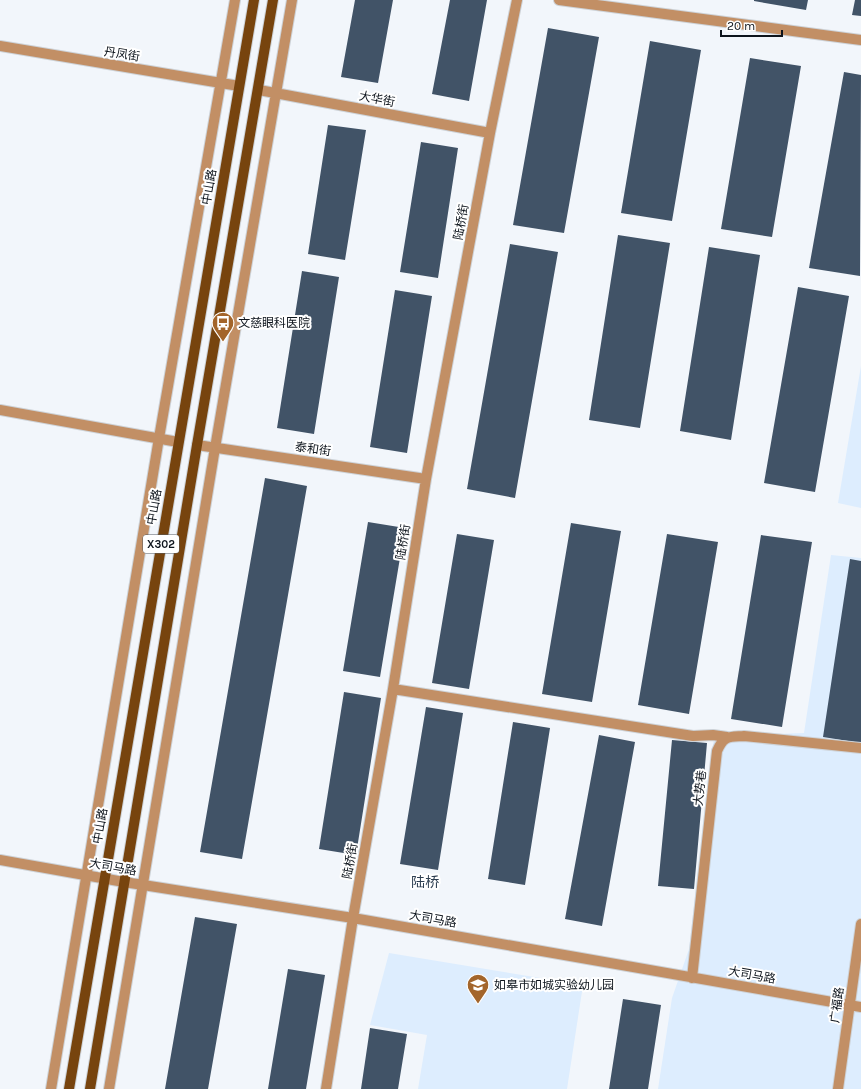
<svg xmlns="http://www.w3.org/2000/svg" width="861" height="1089" font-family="Karla,'Noto Sans SC',sans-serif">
  <rect width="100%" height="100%" fill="#f2f6fb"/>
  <path fill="#ddedfe" d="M861,366V508L838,503Z
    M831,555L861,558V1089H658L672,998L689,949L714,736L804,733Z
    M389,953L583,985L567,1089H418L427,1035L370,1025Z"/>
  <path fill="#415367" d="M355,0H393L378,83L341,77Z
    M450,0H487L469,101L432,94Z
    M754,0H808L806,10L754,1Z
    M855,0H861V16L852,15Z
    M548,28L599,37L564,233L513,225Z
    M650,41L701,50L672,221L621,213Z
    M750,58L801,66L772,237L721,229Z
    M844,72L861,75L860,276L809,268Z
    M328,125L366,130L345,260L308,254Z
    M421,142L458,148L438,278L400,272Z
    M618,235L670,243L640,428L589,420Z
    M510,244L558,252L515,498L467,489Z
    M709,247L760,255L731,440L680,431Z
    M302,271L339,277L314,434L277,428Z
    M798,287L849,296L815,492L764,483Z
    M395,290L432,296L407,453L370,447Z
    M265,478L307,486L242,859L200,852Z
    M368,522L405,528L380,677L343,671Z
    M571,523L621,531L592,702L542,694Z
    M457,534L494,540L469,689L432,683Z
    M667,534L718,542L689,714L638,705Z
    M761,535L812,542L782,727L731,719Z
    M850,559L861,561V743L823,737Z
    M344,692L381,698L356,855L319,849Z
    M426,707L463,713L438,870L400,864Z
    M513,722L550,728L525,885L488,879Z
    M599,735L635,742L602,926L565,919Z
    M672,740L707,743L694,889L658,886Z
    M195,917L237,924L208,1089H165Z
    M288,969L325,975L306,1089H268Z
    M623,999L661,1005L648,1089H609Z
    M370,1028L407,1034L398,1089H361Z"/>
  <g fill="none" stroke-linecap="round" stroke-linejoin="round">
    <g stroke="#cdd2d7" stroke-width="12">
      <path id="minor" d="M559,0L861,40
        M0,46L239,86
        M259,90L490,133
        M0,410L178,442
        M197,445L426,479
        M393,689L693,736L713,735L727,737
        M0,860L124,882L353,918L861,1007
        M692,978L717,751C724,735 729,737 744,736L861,748
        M51,1089L159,438L235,0
        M109,1089L215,448L292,0
        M326,1089L353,918L393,689L426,479L490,133L517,0
        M838,1089L861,924"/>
    </g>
    <g stroke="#cdd2d7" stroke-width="12">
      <path id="major" d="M69,1089L254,0
        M90,1089L197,445L273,0"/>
    </g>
    <use href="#minor" stroke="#c28f65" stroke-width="10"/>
    <use href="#major" stroke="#77440e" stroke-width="10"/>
  </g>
  <defs>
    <g id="bus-pin" transform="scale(1.15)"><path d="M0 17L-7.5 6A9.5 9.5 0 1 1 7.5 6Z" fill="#a3652b" stroke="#fff"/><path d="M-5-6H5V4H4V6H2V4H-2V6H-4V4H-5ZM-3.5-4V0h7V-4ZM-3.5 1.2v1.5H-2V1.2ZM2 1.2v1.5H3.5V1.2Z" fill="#fff"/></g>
    <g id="school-pin" transform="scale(1.15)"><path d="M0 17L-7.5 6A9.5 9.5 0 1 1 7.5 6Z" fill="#a3652b" stroke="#fff"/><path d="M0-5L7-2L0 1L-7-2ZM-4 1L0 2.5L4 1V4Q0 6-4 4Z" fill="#fff"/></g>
  </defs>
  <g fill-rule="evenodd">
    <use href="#bus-pin" x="223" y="323"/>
    <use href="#school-pin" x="478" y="985"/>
  </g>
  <g text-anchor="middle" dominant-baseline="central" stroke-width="4" stroke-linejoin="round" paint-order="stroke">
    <rect fill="#fff" stroke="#565a60" stroke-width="1" x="143" y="535" width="36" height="18" rx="3"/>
    <g font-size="11" font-weight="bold" fill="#0d141c">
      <text x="161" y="544">X302</text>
    </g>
    <g font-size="12" fill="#0d141c" stroke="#fff">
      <text transform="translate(122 54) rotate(9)">丹凤街</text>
      <text transform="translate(377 99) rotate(11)">大华街</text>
      <text transform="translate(209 187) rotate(-80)">中山路</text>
      <text transform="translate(461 222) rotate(-80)">陆桥街</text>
      <text transform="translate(313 449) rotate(8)">泰和街</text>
      <text transform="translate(154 507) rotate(-80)">中山路</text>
      <text transform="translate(403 542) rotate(-81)">陆桥街</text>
      <text transform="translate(700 788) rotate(-84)">大势巷</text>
      <text transform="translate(100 826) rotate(-80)">中山路</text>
      <text transform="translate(350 861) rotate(-80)">陆桥街</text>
      <text transform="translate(113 867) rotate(10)">大司马路</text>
      <text transform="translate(433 919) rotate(10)">大司马路</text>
      <text transform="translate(752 975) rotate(10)">大司马路</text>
      <text transform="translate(837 1005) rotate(-82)">广福路</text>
    </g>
    <g font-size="12" fill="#0d141c" stroke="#fff" text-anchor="start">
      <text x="238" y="323">文慈眼科医院</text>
      <text x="494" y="985">如皋市如城实验幼儿园</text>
    </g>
    <g font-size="14" fill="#2d3e51" stroke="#fff">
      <text x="425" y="882">陆桥</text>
    </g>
  </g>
  <path d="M721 30v6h61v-6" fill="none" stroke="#0d141c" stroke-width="2"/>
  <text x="727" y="30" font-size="12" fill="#0d141c" stroke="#ffffff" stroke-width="3" paint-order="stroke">20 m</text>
</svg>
